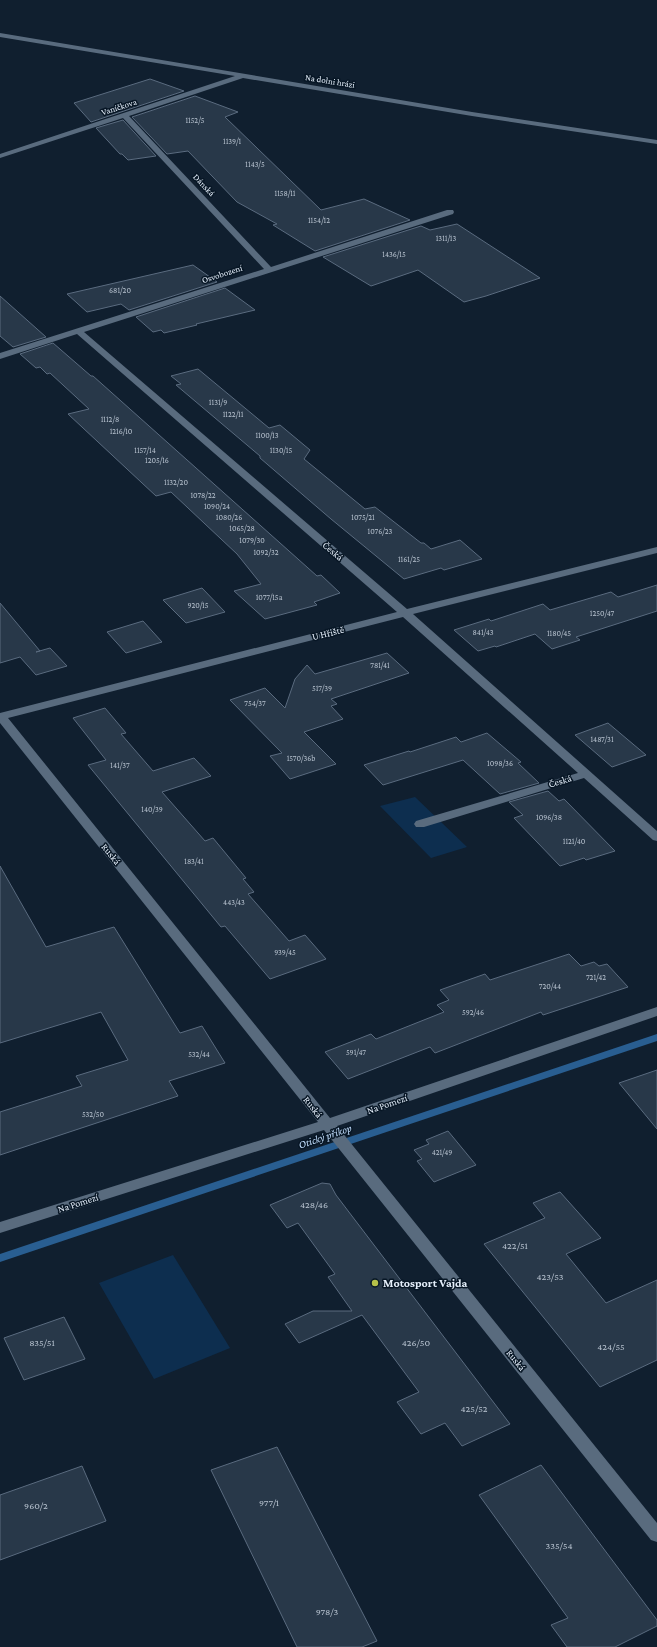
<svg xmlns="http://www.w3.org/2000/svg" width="657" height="1647" font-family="'Crimson Pro',serif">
  <rect width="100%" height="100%" fill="#101f2f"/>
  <path fill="#0d2e4f" d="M415,797L467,847L431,858L380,806Z
    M173,1255L230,1348L154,1379L99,1283Z"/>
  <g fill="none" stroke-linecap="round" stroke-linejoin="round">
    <path fill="#295e91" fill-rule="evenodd" d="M657,1034V1041L0,1262V1254Z"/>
  </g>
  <path fill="#283849" stroke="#5a6b7f" d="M150,79L184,91L91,122L74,103Z
    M195,96L238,112L225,117L321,210L364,199L410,220L315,251L273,225L277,224L237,202L188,151L167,154L132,117Z
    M123,120L156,156L128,160L122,154H120L96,128Z
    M457,224L540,278L486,296L464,302L418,270L371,286L323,257L421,226L430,230Z
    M193,265L217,282L129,310L121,304L87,312L67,294Z
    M225,288L255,310L196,324L197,325L164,333L161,330L153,332L136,317Z
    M0,296L46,337L13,347L0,336Z
    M53,343L91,376H93L317,576L321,575L340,593L314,602L317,605L265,619L234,591L261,584L237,554L171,492L156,496L68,414L89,409L50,373L47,374L40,367L36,368L20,354Z
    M198,369L269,428L280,425L310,450L304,459L365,509L375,507L421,543H424L431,549L460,540L482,559L444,570L441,568L404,579L331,519L260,458V456L176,385L181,384L171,376Z
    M657,585V611L576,637L580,640L552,649L535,634L496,647L495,646L478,651L454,630L489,619L491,621L543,604L550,610L611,592L618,597Z
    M202,588L225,612L186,623L163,600Z
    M0,603L40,651L36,652L50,648L67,666L36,675L20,657L0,663Z
    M143,621L162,642L126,653L107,632Z
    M387,653L409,673L331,699L337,704L331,706L343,719L304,732L336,764L290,779L270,756L282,753L230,700L265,688L285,708L295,679L307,665L315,674Z
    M105,708L126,733L121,734L153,771L194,758L211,776L162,792L205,841L213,838L246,878L243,879L254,892L248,894L289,941L305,935L326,959L270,979L225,926L221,927L88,765L106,760L73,718Z
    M608,723L646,755L612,767L575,735Z
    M487,733L521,762L518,763L539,783L500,794L463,760L383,785L364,765L409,751L410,752L456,737L461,742Z
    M548,791L559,801L564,799L615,851L586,860L584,858L560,866L514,818L523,815L509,802Z
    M0,866L46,947L114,927L180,1033L202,1026L225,1063L169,1081L178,1096L0,1155V1112L82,1086L76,1076L128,1060L101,1012L0,1043Z
    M569,954L581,966L594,962L599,966L607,964L628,987L543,1015L541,1012L435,1053L430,1047L348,1079L325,1052L371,1034L376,1039L444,1012L437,1005L449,1000L440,990L485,974L490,980Z
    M657,1070V1129L619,1083Z
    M448,1131L476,1165L434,1182L417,1161L422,1159L414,1150L429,1144L426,1140Z
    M322,1183L330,1184L336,1195L510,1424L462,1446L445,1423L421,1434L397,1402L419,1392L362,1315L299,1343L285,1324L313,1311H352L328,1277L335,1274L298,1223L287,1228L270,1205Z
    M560,1192L601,1238L566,1254L606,1303L657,1280V1360L600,1387L484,1244L545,1218L533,1203Z
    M64,1317L85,1359L24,1380L4,1338Z
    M277,1447L312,1515L377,1641L362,1647H297L211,1470Z
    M541,1465L657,1620V1626L615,1647H567L551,1625L568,1618L479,1495Z
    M82,1466L106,1521L0,1560V1495Z"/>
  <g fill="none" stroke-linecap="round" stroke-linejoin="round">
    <path fill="#596b7e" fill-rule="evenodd" d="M0,33L472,112L657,140V144L472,116L243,78L129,116L271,267L447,210H453L454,212L453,214L84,332L407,609L657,547V553L413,614L657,831V841L653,840L584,778L424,827H416L414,824L416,821L578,773L403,617L8,718L330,1118L657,1007V1016L337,1126L657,1523V1542L651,1540L324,1130L0,1233V1222L318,1122L0,723V713L397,612L77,334L0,359V353L264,269L123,118L0,158V154L235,76L0,37Z"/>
  </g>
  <circle fill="#b6c149" stroke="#071625" stroke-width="1.5" cx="375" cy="1283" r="4"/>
  <g text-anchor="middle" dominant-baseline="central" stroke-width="3" stroke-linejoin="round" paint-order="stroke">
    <g font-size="8" fill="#b6c1ce">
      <text x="195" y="120">1152/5</text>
      <text x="232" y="141">1139/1</text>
      <text x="255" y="164">1143/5</text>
      <text x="285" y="193">1158/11</text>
      <text x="319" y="220">1154/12</text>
      <text x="446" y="238">1311/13</text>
      <text x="394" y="254">1436/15</text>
      <text x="120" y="290">681/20</text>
      <text x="218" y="402">1131/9</text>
      <text x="233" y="414">1122/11</text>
      <text x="110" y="419">1112/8</text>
      <text x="121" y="431">1216/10</text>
      <text x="267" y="435">1100/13</text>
      <text x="145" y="450">1157/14</text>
      <text x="281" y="450">1130/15</text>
      <text x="157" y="460">1205/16</text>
      <text x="176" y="482">1132/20</text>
      <text x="203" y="495">1078/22</text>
      <text x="217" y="506">1090/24</text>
      <text x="229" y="517">1080/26</text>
      <text x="363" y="517">1075/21</text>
      <text x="242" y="528">1065/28</text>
      <text x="380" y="531">1076/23</text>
      <text x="252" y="540">1079/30</text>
      <text x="266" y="552">1092/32</text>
      <text x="409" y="559">1161/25</text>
      <text x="269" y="597">1077/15a</text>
      <text x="198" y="605">920/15</text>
      <text x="602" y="613">1250/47</text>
      <text x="483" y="632">841/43</text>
      <text x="559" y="633">1180/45</text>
      <text x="380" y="665">781/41</text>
      <text x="322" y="688">517/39</text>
      <text x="255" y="703">754/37</text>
      <text x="602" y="739">1487/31</text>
      <text x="301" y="758">1570/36b</text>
      <text x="500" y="763">1098/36</text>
      <text x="120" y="765">141/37</text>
      <text x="152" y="809">140/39</text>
      <text x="549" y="817">1096/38</text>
      <text x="574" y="841">1121/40</text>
      <text x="194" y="861">183/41</text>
      <text x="234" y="902">443/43</text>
      <text x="285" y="952">939/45</text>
      <text x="596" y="977">721/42</text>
      <text x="550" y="986">720/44</text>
      <text x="473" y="1012">592/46</text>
      <text x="356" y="1052">591/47</text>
      <text x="199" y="1054">532/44</text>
      <text x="93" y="1114">532/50</text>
      <text x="442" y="1152">421/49</text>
    </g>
    <g font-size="9" fill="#e5effb" stroke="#071625">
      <text transform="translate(330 81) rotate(9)">Na dolni hrázi</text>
      <text transform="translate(119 107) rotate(-18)">Vaníčkova</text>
      <text transform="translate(204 185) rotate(47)">Dánská</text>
      <text transform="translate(222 274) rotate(-18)">Osvobození</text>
    </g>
    <g font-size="10" fill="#e5effb" stroke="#071625">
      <text transform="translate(333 551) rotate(41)">Česká</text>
      <text transform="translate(328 633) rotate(-14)">U Hřiště</text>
      <text transform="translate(560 781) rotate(-17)">Česká</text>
      <text transform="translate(111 854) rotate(51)">Ruská</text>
      <text transform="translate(387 1104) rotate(-19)">Na Pomezí</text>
      <text transform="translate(313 1107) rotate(52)">Ruská</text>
      <text transform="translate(78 1203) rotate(-18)">Na Pomezí</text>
      <text transform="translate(516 1360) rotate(51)">Ruská</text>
    </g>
    <g font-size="10" fill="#b6c1ce">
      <text x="314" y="1204">428/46</text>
      <text x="515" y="1245">422/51</text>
      <text x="550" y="1276">423/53</text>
      <text x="42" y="1342">835/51</text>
      <text x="416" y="1342">426/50</text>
      <text x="611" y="1346">424/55</text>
      <text x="474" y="1408">425/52</text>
      <text x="269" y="1502">977/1</text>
      <text x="36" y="1505">960/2</text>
      <text x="559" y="1545">335/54</text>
      <text x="327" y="1611">978/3</text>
    </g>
    <g font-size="11" font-style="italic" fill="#c0dcfb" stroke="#071625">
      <text transform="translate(325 1136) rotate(-19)">Otický příkop</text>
    </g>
    <g font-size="12" font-weight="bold" fill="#e5effb" stroke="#071625" text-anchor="start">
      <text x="383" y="1283">Motosport Vajda</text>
    </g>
  </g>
</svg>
